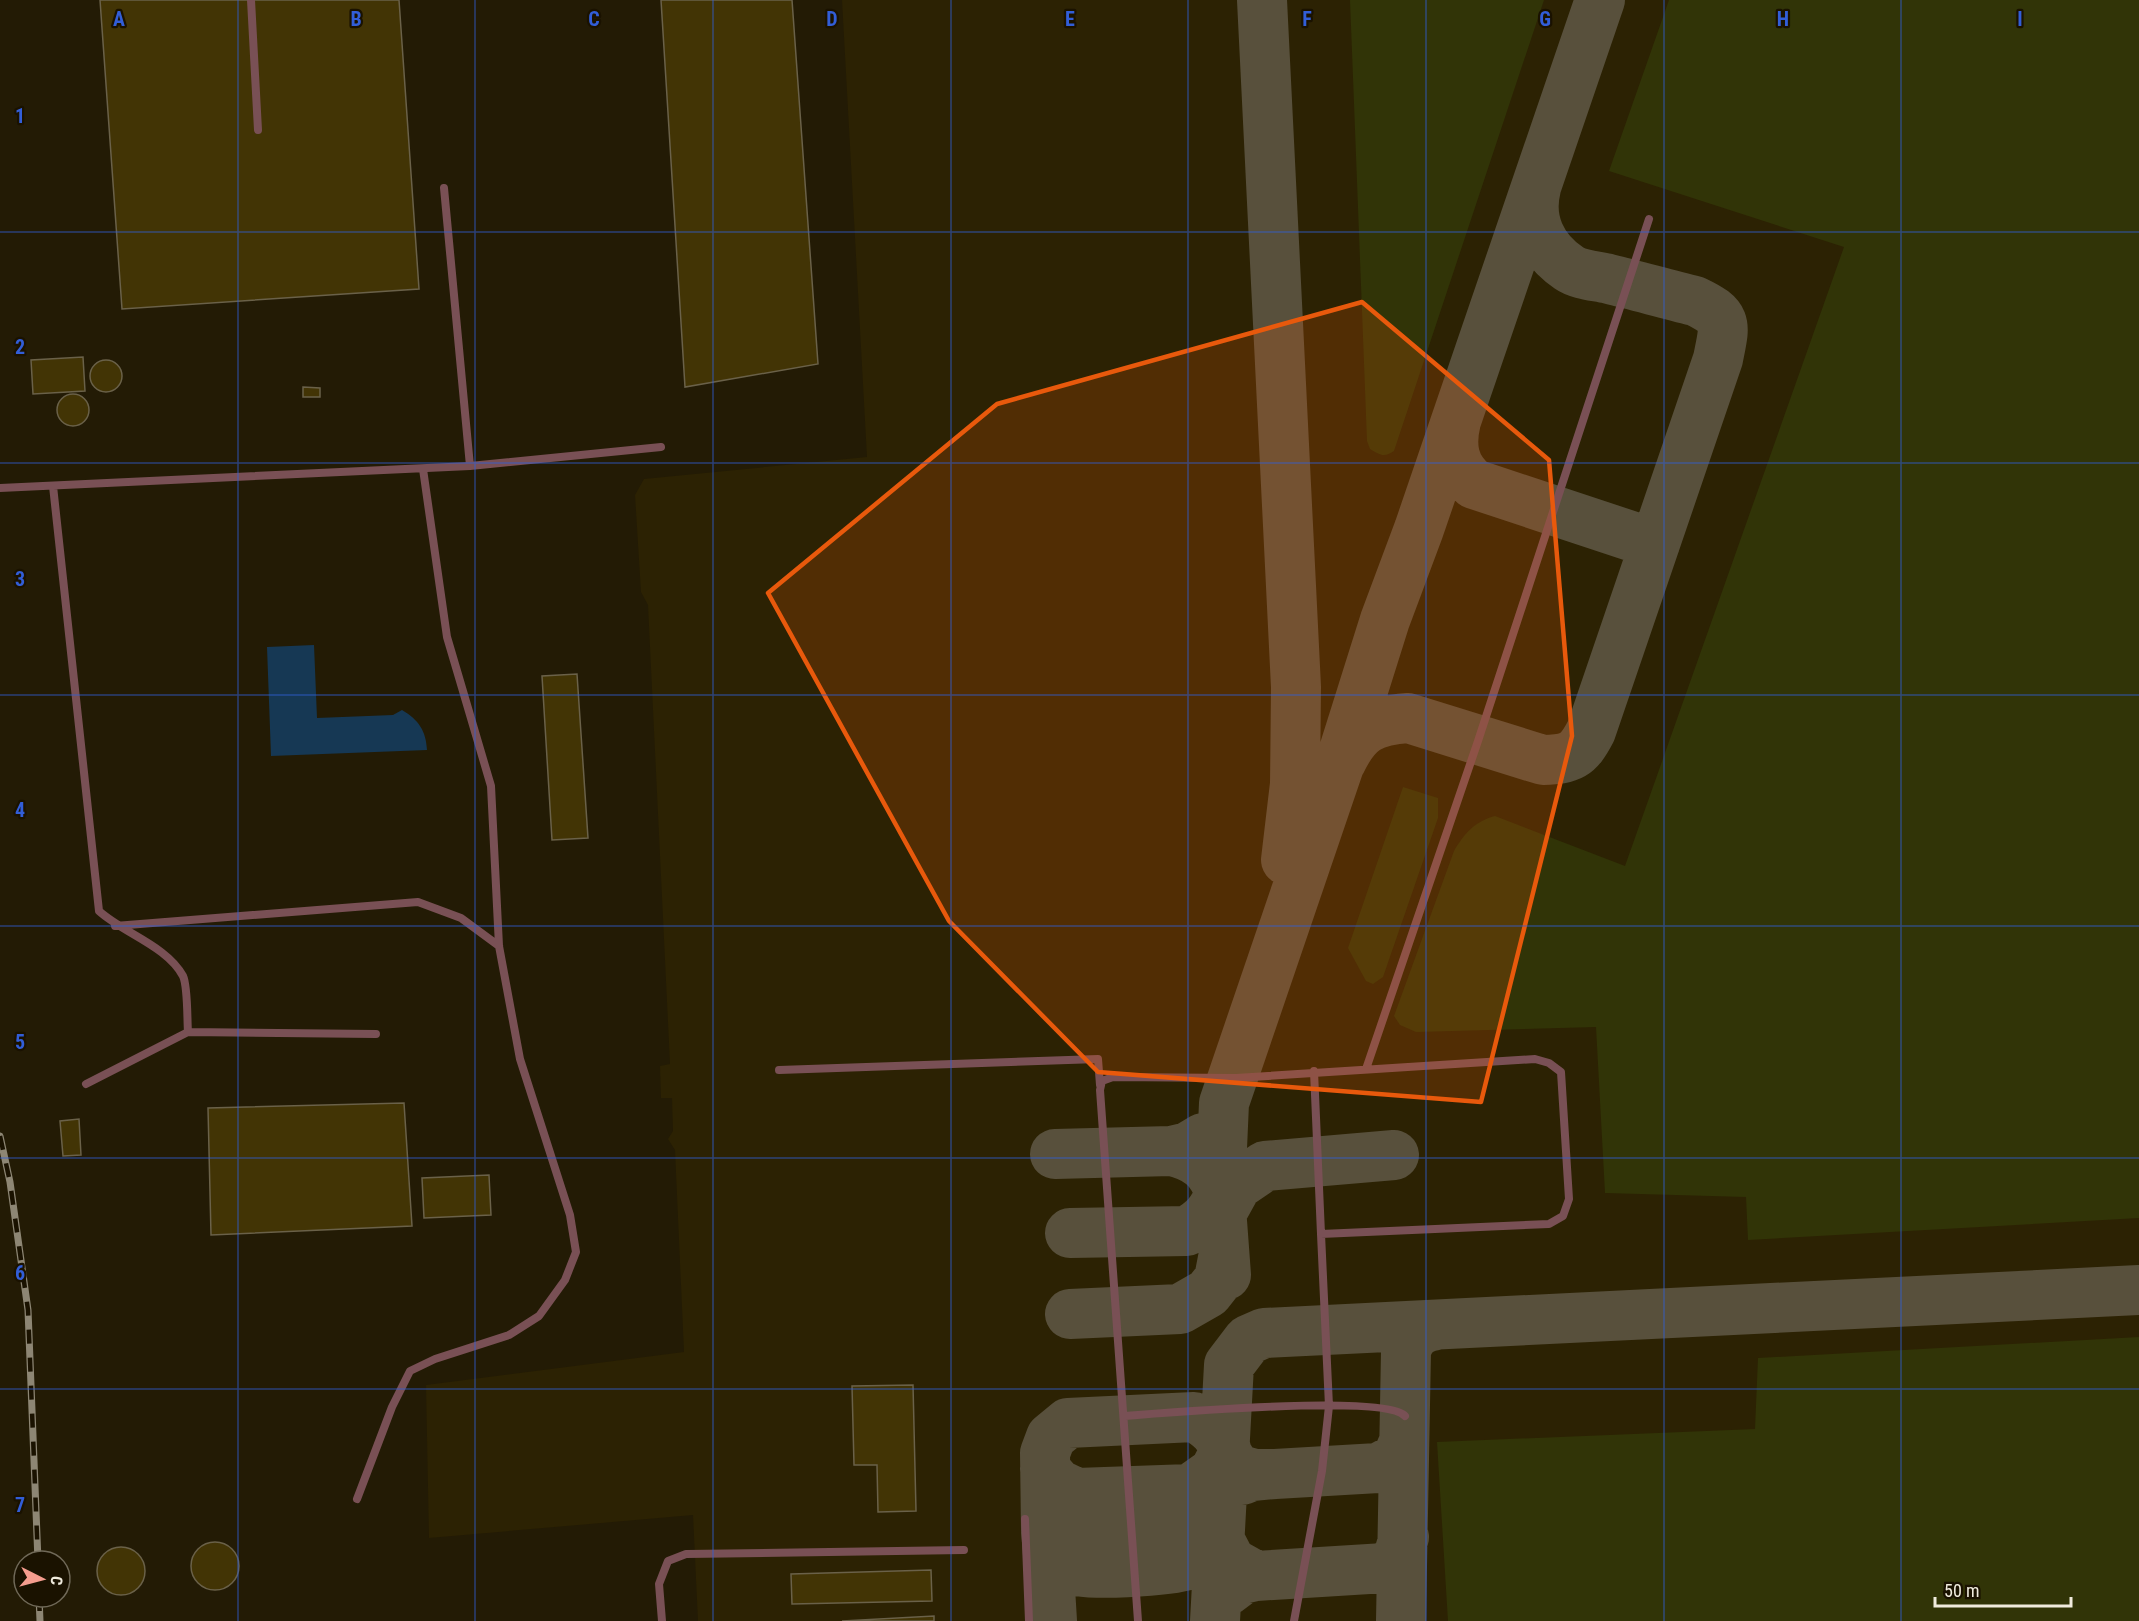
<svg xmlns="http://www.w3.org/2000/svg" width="2139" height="1621" font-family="'Roboto Condensed',sans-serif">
  <rect width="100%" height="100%" fill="#231b05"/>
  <path fill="#2c2203" d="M842,0H2139V1621H698L693,1515L429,1538L426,1385L684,1352L675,1150L668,1139L673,1131L672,1098H661L660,1066L670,1064L648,605L641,592L635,495L644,479L867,457Z"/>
  <path fill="#313407" d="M1350,0H1544L1394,451C1384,458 1380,455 1370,449L1367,441Z
    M1669,0H2139V1218L1748,1240L1746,1197L1605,1193L1596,1027L1416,1032L1400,1025L1394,1016L1454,851C1464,834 1475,821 1495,816L1625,866L1844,247L1609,171Z
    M1403,787L1438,798V818L1383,977L1373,984L1366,981L1348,948Z
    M2139,1337V1621H1448L1437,1442L1755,1429L1758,1358Z"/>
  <path fill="#163854" d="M314,645L317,718L393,715L402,710C419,720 426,731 427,750L271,756L267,647Z"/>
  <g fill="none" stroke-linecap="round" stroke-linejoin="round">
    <path stroke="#58503c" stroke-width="50" d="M1262,0L1296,687L1295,784L1286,860
      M1456,421C1450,446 1453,467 1474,484L1655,544
      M1341,762C1357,729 1371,721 1408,718L1543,760C1571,759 1578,756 1591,731L1718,359C1725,324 1729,317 1695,301C1666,294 1638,286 1609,279C1597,276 1579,275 1569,268C1541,249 1528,220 1536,188
      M1055,1154L1171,1151L1188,1147L1203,1138
      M1221,1214L1237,1185L1265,1166L1394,1155
      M1070,1233L1187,1231C1205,1221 1212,1212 1220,1194C1212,1168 1197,1157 1171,1151
      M1226,1275L1220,1194L1224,1103L1340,763L1385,620L1419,529L1600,0
      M1070,1314L1180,1309L1208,1293L1219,1279L1224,1253
      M1045,1469L1058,1484L1077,1493L1190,1489L1214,1472L1226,1449
      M1242,1480L1252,1476L1275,1474L1378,1468L1397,1458L1404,1442
      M1062,1502C1051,1514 1042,1527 1048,1543C1052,1554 1058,1563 1068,1569C1082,1577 1171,1571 1188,1565C1201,1560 1209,1547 1218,1537L1231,1562L1256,1576
      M1046,1530L1045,1453L1051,1437L1068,1423L1194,1417C1226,1434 1218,1445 1237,1469L1255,1474H1275
      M1080,1531L1183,1530C1209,1524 1215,1510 1222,1486
      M1047,1539L1052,1621
      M1227,1591L1243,1579L1256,1576L1385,1568L1398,1557L1404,1537
      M1215,1621L1229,1365L1248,1340L1264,1333L2139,1290
      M1401,1621L1406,1351C1411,1334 1420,1328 1437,1325"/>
  </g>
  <path fill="#423405" stroke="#6a6149" stroke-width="1.5" d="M100,0H399L419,289L122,309Z
    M661,0H792L818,364L685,387Z
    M83,357L85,391L33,394L31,360Z
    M90 376a16 16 0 1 1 32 0a16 16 0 1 1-32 0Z
    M303,387L320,388V397H303Z
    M57 410a16 16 0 1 1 32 0a16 16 0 1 1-32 0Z
    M577,674L588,838L552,840L542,676Z
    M404,1103L412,1226L211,1235L208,1108Z
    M79,1119L81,1155L63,1156L60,1121Z
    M489,1175L491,1215L424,1218L422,1178Z
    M913,1385L916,1511L878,1512L877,1465H854L852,1386Z
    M191 1566a24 24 0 1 1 48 0a24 24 0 1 1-48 0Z
    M97 1571a24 24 0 1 1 48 0a24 24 0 1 1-48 0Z
    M931,1570L932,1601L792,1604L791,1574Z
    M934,1616V1621H842Z"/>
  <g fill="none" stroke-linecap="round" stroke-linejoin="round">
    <path stroke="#795055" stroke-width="8" d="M251,0L258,130
      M444,188L470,466
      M53,486L99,911C123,933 167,946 183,976C188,987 187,1019 188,1032L376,1034
      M0,488L470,466L661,447
      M115,926L418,902L461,918L499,946
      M1366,1069L1478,741L1649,219
      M779,1070L1098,1059L1100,1085
      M1314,1071L1321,1234
      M86,1084L188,1032
      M1124,1416C1164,1413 1385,1394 1405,1416
      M357,1499L392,1407L410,1371L435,1359L509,1335L539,1316L565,1280L576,1252L570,1215L520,1059L499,946L491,786L447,637L423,469
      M1025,1519L1029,1621
      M662,1621L659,1584L668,1561L686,1554L964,1550
      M1138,1621L1100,1090L1102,1081L1113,1077L1236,1078L1535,1059L1549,1063L1561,1072L1569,1199L1563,1216L1549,1224L1321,1234L1329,1406L1322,1471L1294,1621"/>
    <g stroke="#8d8674" stroke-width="7">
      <path id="rail" d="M0,1136L10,1182L28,1310L38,1561
        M39,1597L40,1621"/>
    </g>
    <use href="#rail" stroke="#1a1200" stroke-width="4.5" stroke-dasharray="14" stroke-linecap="butt"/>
  </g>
  <path fill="#e8590c" fill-opacity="0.2" stroke="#e8590c" stroke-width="4.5" stroke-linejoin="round" d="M1362,302L1549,460L1572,736L1481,1102L1098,1072L949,921L768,593L997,404Z"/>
  <path fill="none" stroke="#325ed8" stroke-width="1.5" stroke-opacity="0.55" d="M238,0V1621M475,0V1621M713,0V1621M951,0V1621M1188,0V1621M1426,0V1621M1664,0V1621M1901,0V1621M0,232H2139M0,463H2139M0,695H2139M0,926H2139M0,1158H2139M0,1389H2139"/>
  <g font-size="20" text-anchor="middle" font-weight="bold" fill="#325ed8" stroke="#1a1200" stroke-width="4.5" stroke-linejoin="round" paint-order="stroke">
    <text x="119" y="26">A</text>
    <text x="356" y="26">B</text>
    <text x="594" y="26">C</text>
    <text x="832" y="26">D</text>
    <text x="1070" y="26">E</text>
    <text x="1307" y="26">F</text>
    <text x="1545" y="26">G</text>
    <text x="1783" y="26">H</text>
    <text x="2020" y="26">I</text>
    <text x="20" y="123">1</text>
    <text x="20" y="354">2</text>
    <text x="20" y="586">3</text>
    <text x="20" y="817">4</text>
    <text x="20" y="1049">5</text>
    <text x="20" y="1280">6</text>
    <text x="20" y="1512">7</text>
  </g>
  <g transform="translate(42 1579) rotate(96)"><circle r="28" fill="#1a1200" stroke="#706958" stroke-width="1.5"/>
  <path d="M0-4.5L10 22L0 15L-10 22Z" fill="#f59d8e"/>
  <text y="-9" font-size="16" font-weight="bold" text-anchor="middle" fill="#f0ebdd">С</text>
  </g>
  <path d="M1935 1597v9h136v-9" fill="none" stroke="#f0ebdd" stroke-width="3"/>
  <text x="1944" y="1597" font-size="18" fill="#f0ebdd" stroke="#1a1200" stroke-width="4.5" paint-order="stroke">50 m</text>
</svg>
